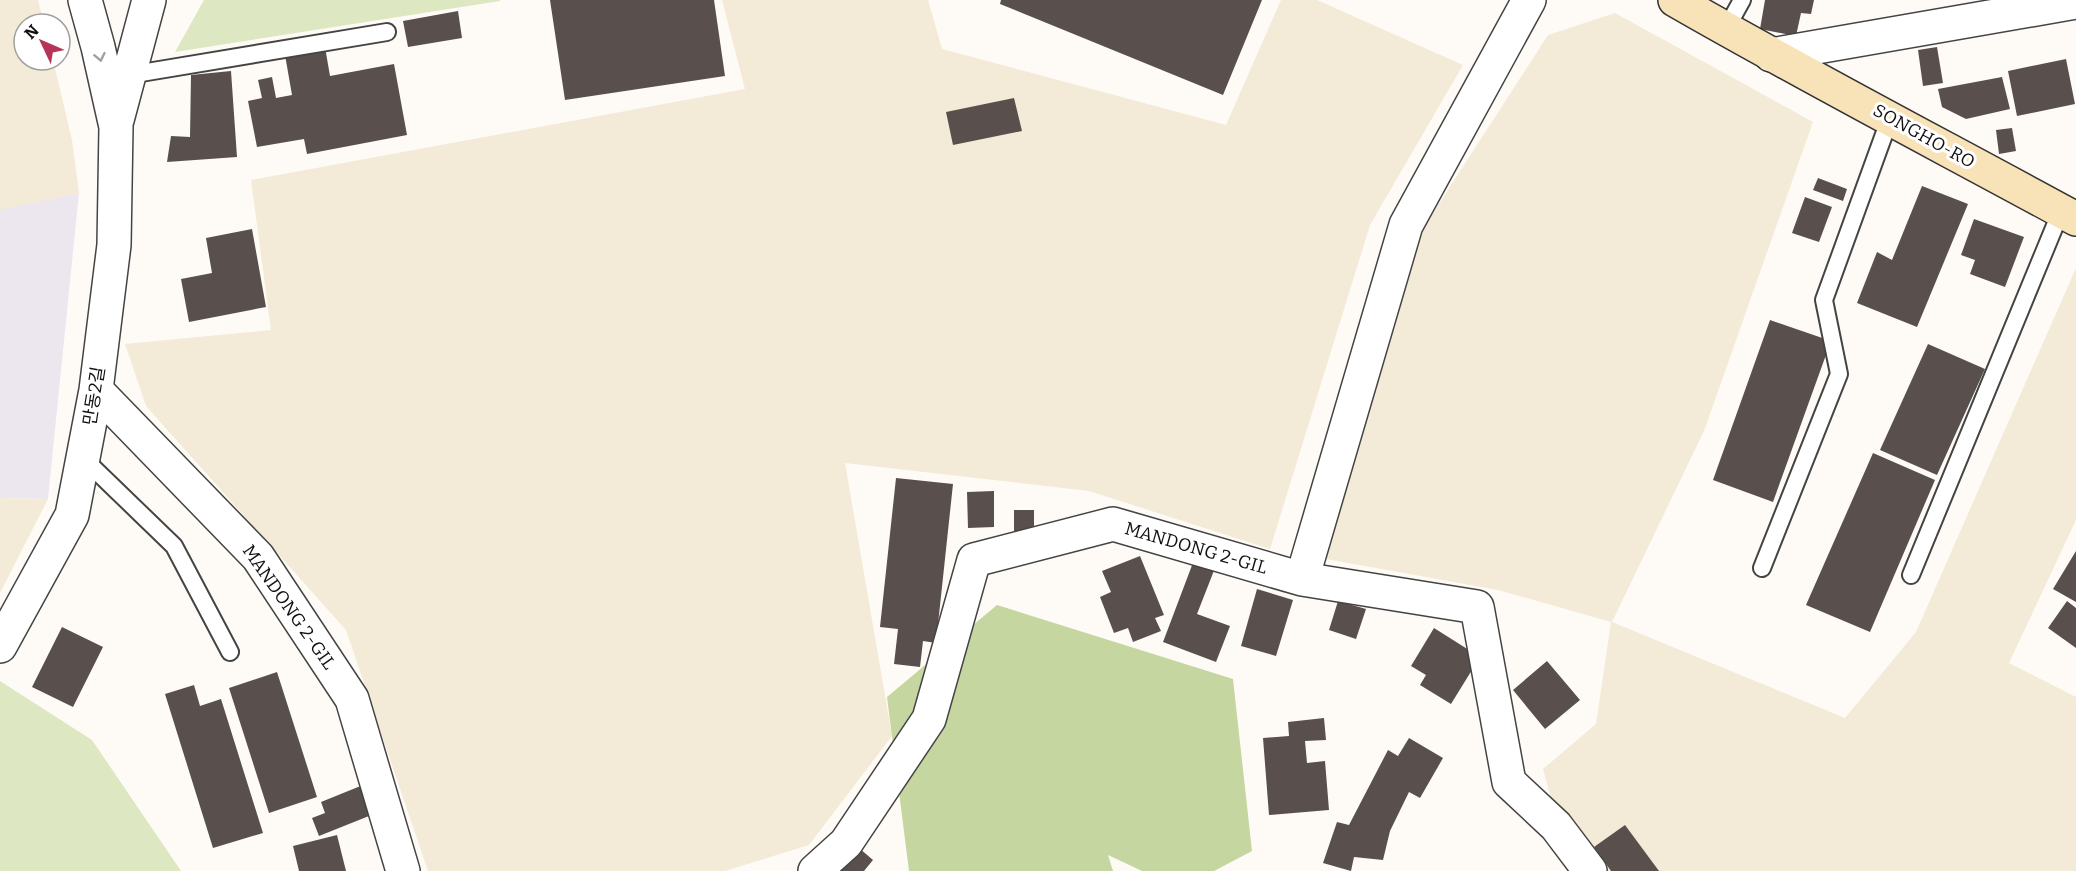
<svg xmlns="http://www.w3.org/2000/svg" width="2076" height="871" font-family="Bitter,'Noto Sans KR',serif">
  <rect width="100%" height="100%" fill="#fefbf6"/>
  <path fill="#ece7ee" d="M79,193L48,499L0,498V209Z"/>
  <path fill="#f3ead7" d="M0,0H38L44,24H24V60H53L72,140L79,193L0,210Z
    M722,0H928L942,49L1226,125L1281,0H1317L1463,65L1370,225L1270,549L1089,491L845,463L892,736L809,845L725,871H428L346,630L146,406L125,344L271,330L251,180L745,89Z
    M1615,13L1813,122L1704,431L1612,622L1845,718L1916,632L2076,268V520L2009,663L2076,697V871H1601L1554,809L1543,769L1596,724L1611,622L1498,590L1326,559L1424,227L1548,35Z
    M0,498L48,499L0,593Z"/>
  <path fill="#dde7c1" d="M204,0H500V1L175,52Z
    M0,681L92,740L181,871H0Z"/>
  <path fill="#c5d6a1" d="M997,605L1233,679L1252,851L1214,871H1142L1108,855L1113,871H909L887,697Z"/>
  <path fill="#59504e" d="M550,0H714L725,76L565,100Z
    M1001,0H1262L1223,95L1000,4Z
    M1765,0H1814L1811,14L1801,13L1796,36L1760,29Z
    M458,11L462,38L408,47L403,21Z
    M325,47L330,76L394,64L407,135L307,154L304,139L257,147L248,101L262,98L258,80L272,77L276,98L292,95L285,55Z
    M1937,47L1943,83L1923,86L1918,50Z
    M2066,59L2075,104L2017,116L2008,71Z
    M231,71L237,157L167,162L171,136L190,137L191,75Z
    M2002,77L2010,109L1966,119L1942,107L1938,89Z
    M1014,98L1022,131L953,145L946,112Z
    M2012,128L2016,151L1999,154L1996,130Z
    M1818,178L1847,189L1843,201L1813,190Z
    M1922,186L1968,204L1917,327L1857,303L1877,252L1892,260Z
    M1805,197L1832,207L1819,242L1792,233Z
    M1974,219L2024,237L2005,287L1970,274L1975,260L1961,255Z
    M252,229L266,307L189,322L181,279L212,273L206,238Z
    M1770,320L1831,341L1773,502L1713,480Z
    M1928,344L1985,369L1937,475L1880,450Z
    M1873,453L1935,480L1870,632L1806,605Z
    M896,478L953,484L936,643L923,641L920,667L894,664L898,629L880,627Z
    M994,491V527L968,528L967,492Z
    M1014,510H1034V536L1014,537Z
    M2076,551V602L2053,589Z
    M1140,556L1164,615L1155,618L1161,631L1133,642L1128,628L1114,633L1100,597L1111,592L1102,571Z
    M1194,560L1215,568L1197,614L1230,626L1216,662L1163,642Z
    M1257,589L1293,600L1276,656L1241,646Z
    M1338,601L1366,609L1356,639L1329,630Z
    M2067,601L2076,608V648L2048,628Z
    M62,627L103,647L73,707L32,687Z
    M1434,628L1480,657L1451,704L1420,685L1426,675L1411,666Z
    M1547,661L1580,700L1545,729L1513,690Z
    M277,672L317,797L269,813L229,688Z
    M194,685L200,706L221,699L263,833L213,848L165,694Z
    M1324,718L1326,740L1305,741L1307,763L1325,761L1329,810L1269,815L1263,738L1289,736L1288,722Z
    M1409,738L1443,758L1420,798L1409,792L1390,831L1383,860L1354,857L1351,871L1323,863L1337,822L1349,825L1388,750L1398,756Z
    M363,785L374,814L319,836L312,818L325,813L321,802Z
    M1625,825L1659,871H1611L1594,847Z
    M337,835L346,871H299L293,846Z
    M859,848L873,860L864,871H839Z"/>
  <g fill="none" stroke-linecap="round" stroke-linejoin="round">
    <g stroke="#444" stroke-width="20">
      <path id="lane" d="M1726,29L1742,0
        M129,75L387,32
        M83,458L174,546L230,652
        M1762,568L1839,374L1824,300L1890,118
        M1911,575L2061,211"/>
    </g>
    <g stroke="#444" stroke-width="36">
      <path id="street" d="M1771,55L2076,2
        M117,120L149,0
        M96,390L258,557L352,699L403,871
        M1302,579L1406,225L1529,0
        M0,646L72,515L96,390L114,245L116,127L98,47L85,0
        M815,871L846,843L929,719L974,560L1113,524L1302,579L1477,607L1509,782L1556,826L1590,871"/>
    </g>
    <g stroke="#333" stroke-width="36">
      <path id="secondary" d="M1675,0C1807,76 1942,146 2076,219"/>
    </g>
    <use href="#lane" stroke="#fff" stroke-width="16"/>
    <use href="#street" stroke="#fff" stroke-width="33"/>
    <use href="#secondary" stroke="#f8e2b7" stroke-width="33"/>
  </g>
  <defs><path id="oneway-chevron" d="M-2-3.5L2.5 0L-2 3.5" fill="none" stroke-width="1.6" stroke-linecap="round" stroke-linejoin="round" transform="scale(1.5)"/></defs>
  <use stroke="#a0a0a0" href="#oneway-chevron" transform="translate(100 57) rotate(78)"/>
  <g text-anchor="middle" dominant-baseline="central" stroke-width="6" stroke-linejoin="round" paint-order="stroke">
    <g font-size="18" fill="#111" stroke="#fff">
      <text transform="translate(1924 136) rotate(29)">SONGHO-RO</text>
      <text transform="translate(94 396) rotate(-81)">만동2길</text>
      <text transform="translate(1196 548) rotate(16)">MANDONG 2-GIL</text>
      <text transform="translate(289 607) rotate(55)">MANDONG 2-GIL</text>
    </g>
  </g>
  <g transform="translate(42 42) rotate(314)"><circle r="28" fill="#ffffff" stroke="#a0a0a0" stroke-width="1.5"/>
  <path d="M0-4.5L10 22L0 15L-10 22Z" fill="#b63457"/>
  <text y="-9" font-size="16" font-weight="bold" text-anchor="middle" fill="#111111">N</text>
  </g>
</svg>
